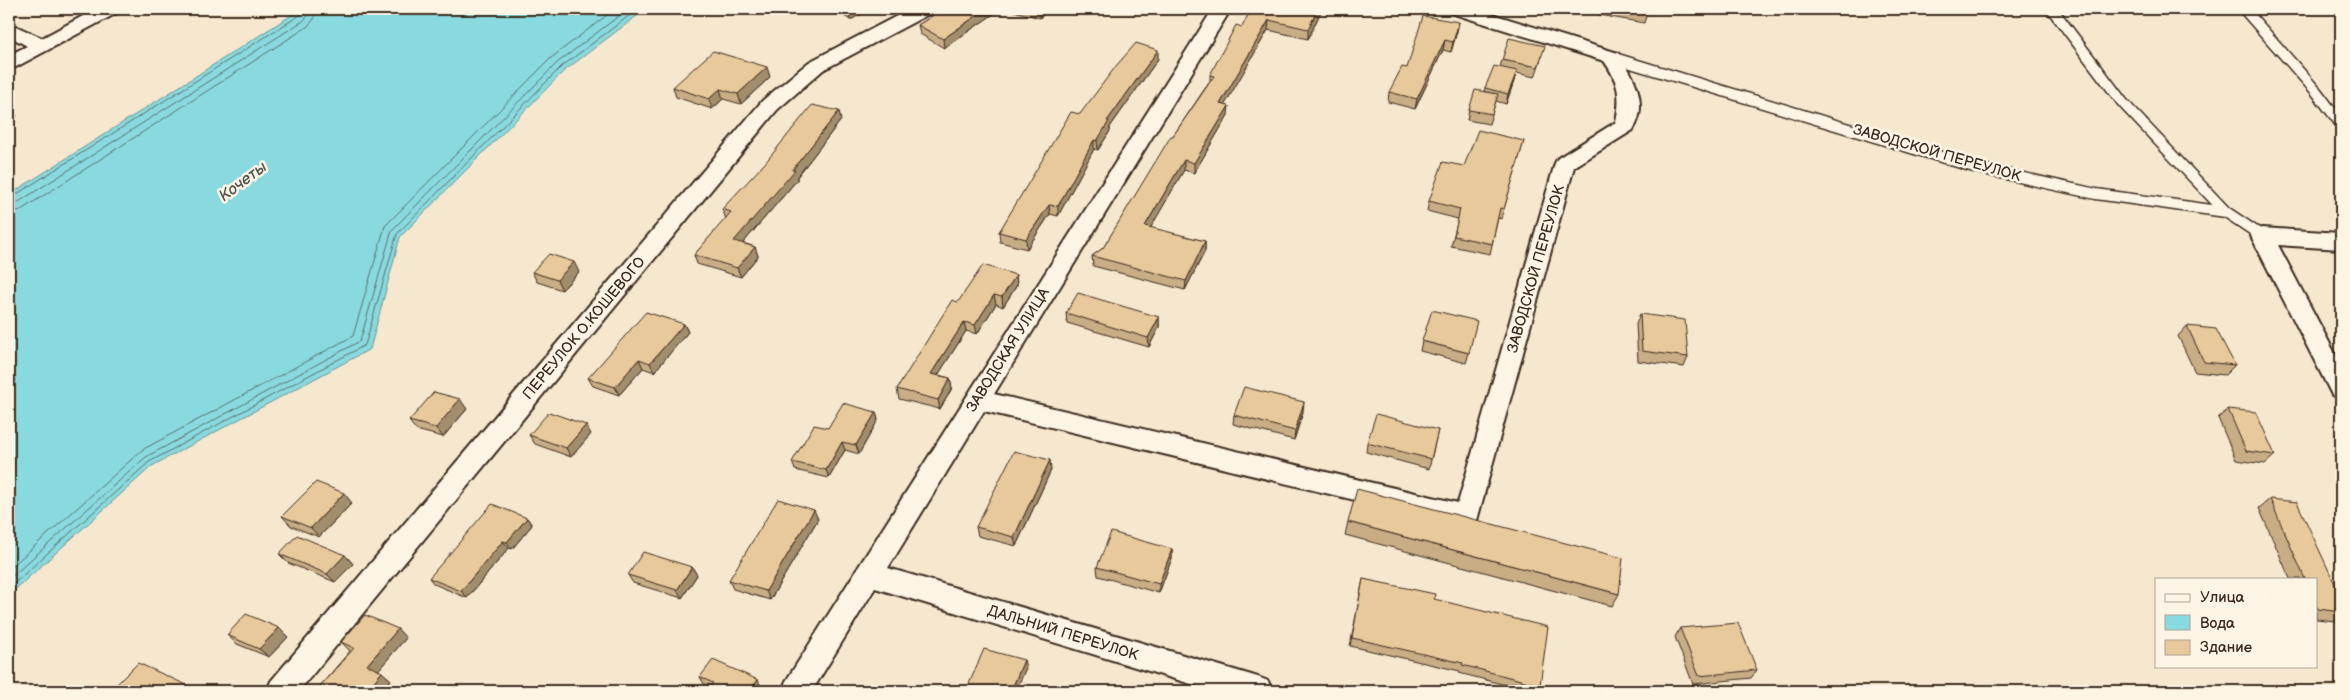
<svg xmlns="http://www.w3.org/2000/svg" width="2350" height="700" font-family="'Balsamiq Sans',sans-serif">
  <rect width="100%" height="100%" fill="#f6e8cf"/>
  <filter id="ink" filterUnits="userSpaceOnUse"><feTurbulence type="fractalNoise" baseFrequency=".02" numOctaves="2"/><feDisplacementMap in="SourceGraphic" scale="10" xChannelSelector="R" yChannelSelector="G"/><feConvolveMatrix kernelMatrix="1 2 1 2 8 2 1 2 1" color-interpolation-filters="sRGB"/></filter>
  <g filter="url(#ink)">
    <path fill="#89dadf" stroke="#6a9492" d="M301,9H646L564,71L400,237L370,349L152,466L9,595V195Z"/>
    <g fill="none" stroke-linecap="round" stroke-linejoin="round">
      <path stroke="#5a706b" stroke-width="1" d="M9,199L300,15L303,9
        M9,205L17,203L303,21L308,16L309,9
        M9,213L21,210L307,27L314,19L316,9
        M9,569L142,450L353,336L385,226L551,58L615,9
        M9,579L146,457L360,341L392,230L557,63L628,9
        M9,588L149,462L365,345L397,234L561,67L638,9"/>
      <g stroke="#3b2a1e" stroke-width="13">
        <path id="lane" d="M2052,9L2123,103L2226,212
          M2244,9L2316,91L2341,124
          M1611,57L1974,167L2096,194L2226,212L2262,236"/>
      </g>
      <g stroke="#3b2a1e" stroke-width="4">
        <path id="street" d="M96,9H119L117,13L16,67L9,69V55L27,46L9,36V23L42,38Z
          M910,9H933L931,13L823,70L777,110L299,691H267L271,681L763,100L809,62Z
          M1213,9H1231L994,394L1458,503L1555,163L1558,158L1616,122C1621,97 1619,82 1604,61L1451,13L1449,9H1476L1618,53C1633,74 1650,103 1633,130L1574,167L1476,524L1467,527L984,411L888,568L1258,677L1268,681L1272,691H1214L875,588L812,691H782L786,681Z
          M2262,228L2341,233V249L2278,245L2341,365V397L2332,395L2251,236L2254,230Z"/>
      </g>
      <use href="#lane" stroke="#fcf5e5" stroke-width="10"/>
      <use href="#street" fill="#fcf5e5" fill-rule="evenodd"/>
    </g>
    <path fill="#c8ad85" stroke="#3b2a1e" d="M834,9H871L850,20Z
      M943,9H1001L944,48L920,34L918,25Z
      M1006,9H1049L1040,18Z
      M1322,9L1308,39L1268,30L1224,105L1228,115L1194,173L1184,170L1150,228L1205,241V251L1185,290L1093,266L1092,256L1103,248L1173,136L1210,81V75L1242,27Z
      M1601,9H1648L1644,23L1599,15Z
      M1459,22L1451,52L1443,50L1415,109L1388,102L1389,92L1407,68Z
      M1542,56L1535,77L1516,73L1514,81L1506,104L1496,101L1489,124L1467,120L1469,110L1484,91L1485,88L1500,67L1502,60Z
      M1158,59L1110,127V131L1098,150L1094,149L1058,216L1050,214L1027,249L1000,242L999,232L1080,114Z
      M770,77L741,104L723,99L712,109L676,97L673,87Z
      M841,120L797,177V180L743,243L755,247L758,256L741,277L697,264L694,255L726,219L722,209Z
      M1524,141L1501,219L1498,218L1490,254L1451,246L1458,219L1427,211L1429,201L1464,166Z
      M532,272H579L562,290L537,282Z
      M1016,275L1017,285L1003,307L996,304L977,334L966,331L938,375L950,378L952,388L940,409L899,399L897,389L958,302Z
      M1066,313L1159,317V327L1149,347L1067,323Z
      M1640,314L1688,357L1684,367L1638,361L1636,324Z
      M684,324L688,332L654,372L643,368L619,395L593,386L588,378Z
      M2187,326L2235,365L2225,375L2195,372L2178,336Z
      M1422,341L1469,353L1466,363L1420,351Z
      M467,409L443,437L416,430L409,421Z
      M2228,409L2275,455L2265,464L2236,460L2218,418Z
      M876,412L878,420L859,454L845,450L829,478L795,470L792,462L828,428Z
      M1303,412L1294,440L1233,424L1234,415Z
      M1438,430L1429,469L1366,452L1367,443Z
      M591,434L571,457L535,444L529,435Z
      M1051,470L1016,546L978,536L976,527Z
      M2270,499L2341,597V618L2336,621L2316,619V579H2290L2259,508Z
      M352,503L319,537L291,526L282,516Z
      M527,518L532,525L512,549L509,548L467,598L434,584L429,578Z
      M818,519L770,600L733,589L729,580Z
      M1348,522L1619,594L1612,606L1345,535Z
      M1172,549V558L1159,593L1098,576L1097,567Z
      M279,554L345,555L353,564L335,582L288,563Z
      M692,567L697,575L682,598L633,583L628,575Z
      M1363,579L1434,599L1540,685L1537,691H1529L1459,673L1460,671L1350,646Z
      M1680,628L1757,670L1751,678L1693,684L1675,637Z
      M227,635L288,637L269,657L237,644Z
      M406,638L378,670L391,680L381,691H325L320,686L350,651L341,642Z
      M700,677L761,686L758,691H706L710,687L704,684Z"/>
    <path fill="#a28d6c" stroke="#3b2a1e" d="M850,9H871L850,20L848,10Z
      M986,9H1001L944,48L943,39Z
      M1040,9H1049L1040,18Z
      M1318,9H1322L1308,39V29Z
      M1269,20L1268,30L1220,113V104Z
      M1459,22L1457,32L1451,52L1453,42Z
      M1445,40L1443,50L1415,109L1417,99Z
      M1158,50V59L1110,127V131L1098,150L1097,141L1107,121Z
      M767,67L770,77L741,104L738,94Z
      M1517,71L1514,81L1506,104L1508,94Z
      M720,89L723,99L712,109L709,99Z
      M9,106L17,116L9,121Z
      M1229,106L1228,115L1194,173V163Z
      M839,111L841,120L797,177V180L737,250L734,241L792,170Z
      M1094,140V149L1058,216V206Z
      M1184,160V170L1146,236L1145,226Z
      M1049,205L1050,214L1027,249L1026,239Z
      M1205,241V251L1185,290L1186,281Z
      M755,247L758,256L741,277L737,268Z
      M574,262L579,272L562,290L557,280Z
      M1016,275L1017,285L1003,307L1002,297Z
      M994,295L996,304L977,334L975,325Z
      M1159,317V327L1149,347L1148,338Z
      M964,322L966,331L933,383L931,374Z
      M684,324L688,332L654,372L650,363Z
      M639,359L643,368L619,395L615,387Z
      M950,378L952,388L940,409L938,400Z
      M460,399L467,409L443,437L436,428Z
      M1304,402L1303,412L1294,440L1295,431Z
      M876,412L878,420L859,454L856,445Z
      M586,425L591,434L571,457L566,448Z
      M842,442L845,450L829,478L826,470Z
      M1050,460L1051,470L1016,546L1014,537Z
      M344,493L352,503L319,537L311,528Z
      M814,510L818,519L770,600L766,591Z
      M527,518L532,525L512,549L507,542Z
      M503,541L509,548L467,598L461,591Z
      M1172,549V558L1159,593V584Z
      M345,555L353,564L335,582L327,574Z
      M692,567L697,575L682,598L677,590Z
      M279,628L288,637L269,657L259,649Z
      M398,629L406,638L376,673L367,665Z
      M1024,660L1026,668L1016,691H1011Z
      M382,672L391,680L381,691H366Z
      M758,680L761,686L758,691H749Z"/>
    <path fill="#e8c99b" stroke="#3b2a1e" d="M943,9H986L943,39L918,25Z
      M1251,9H1318L1308,29L1269,20L1220,104L1229,106L1194,163L1184,160L1145,226L1205,241L1186,281L1092,256L1103,248L1171,136H1173L1214,76L1210,75L1236,25L1242,27Z
      M1622,9H1648L1647,13Z
      M1423,16L1459,22L1453,42L1445,40L1417,99L1389,92L1402,67L1407,68Z
      M1509,38L1545,46L1538,67L1502,60Z
      M1136,43L1158,50L1107,121H1109L1097,141L1094,140L1058,206L1049,205L1026,239L999,232L1071,112L1080,114L1116,66Z
      M713,51L767,67L738,94L720,89L709,99L673,87Z
      M1494,66L1517,71L1508,94L1485,88Z
      M1475,90L1498,94L1492,114L1469,110Z
      M812,105L839,111L792,170H795L734,241L755,247L737,268L694,255L731,212L722,209L765,163Z
      M1478,130L1524,141L1504,209L1500,208L1492,244L1454,236L1460,209L1429,201L1443,162L1464,166Z
      M549,254L574,262L557,280L532,272Z
      M983,265L1016,275L1002,297L994,295L975,325L964,322L931,374L950,378L938,400L897,389L952,300L958,302Z
      M1078,293L1159,317L1148,338L1066,313Z
      M1432,310L1477,321L1469,353L1422,341Z
      M646,312L684,324L650,363L639,359L615,387L588,378Z
      M1640,314L1685,320L1688,357L1642,351Z
      M2187,326L2216,329L2235,365L2204,362Z
      M1244,387L1304,402L1295,431L1234,415Z
      M434,392L460,399L436,428L409,421Z
      M843,403L876,412L856,445L842,442L826,470L792,462L814,425L828,428Z
      M2228,409L2256,412L2275,455L2246,451Z
      M549,412L586,425L566,448L529,435Z
      M1376,414L1438,430L1431,459L1367,443Z
      M1014,451L1050,460L1014,537L976,527Z
      M316,482L344,493L311,528L282,516Z
      M1357,489L1623,558L1619,594L1348,522Z
      M778,499L814,510L766,591L729,580Z
      M2270,499L2297,502L2341,597V612L2318,609L2316,604V579H2305Z
      M492,504L527,518L507,542L503,541L461,591L429,578Z
      M1111,532L1172,549L1159,584L1097,567Z
      M297,535L345,555L327,574L279,554Z
      M643,552L692,567L677,590L628,575Z
      M1363,579L1435,594L1434,599L1548,627L1540,685L1462,665L1463,663L1352,638Z
      M246,614L279,628L259,649L227,635Z
      M365,615L398,629L367,665L382,672L366,691H331L320,686L354,648L341,642Z
      M1738,623L1757,670L1699,676L1680,628Z
      M984,649L1024,660L1011,691H966Z
      M713,660L758,680L749,691H706L713,683L700,677Z
      M138,663L200,691H110Z"/>
  </g>
  <g text-anchor="middle" dominant-baseline="central" stroke-width="5" stroke-linejoin="round" paint-order="stroke">
    <g font-size="15" fill="#3b2a1e" stroke="#fcf5e5">
      <text transform="translate(1937 153) rotate(16)">ЗАВОДСКОЙ ПЕРЕУЛОК</text>
      <text transform="translate(1536 269) rotate(-74)">ЗАВОДСКОЙ ПЕРЕУЛОК</text>
      <text transform="translate(584 328) rotate(-50)">ПЕРЕУЛОК О.КОШЕВОГО</text>
      <text transform="translate(1008 350) rotate(-58)">ЗАВОДСКАЯ УЛИЦА</text>
      <text transform="translate(1063 633) rotate(17)">ДАЛЬНИЙ ПЕРЕУЛОК</text>
    </g>
    <g font-size="16" font-style="italic" fill="#4e564e" stroke="#fcf5e5">
      <text transform="translate(243 182) rotate(-37)">Кочеты</text>
    </g>
  </g>
  <rect width="2350" height="700" fill="none" stroke="#fcf5e5" stroke-width="30"/>
  <rect x="15" y="15" width="2320" height="670" fill="none" stroke="#3b2a1e" stroke-width="2" filter="url(#ink)"/>
  <rect x="2155" y="578" width="162" height="90" fill="#fcf5e5" stroke="#afa495"/>
  <rect x="2165" y="594" width="25" height="8" fill="#fcf5e5" stroke="#afa495"/>
  <text x="2200" y="602" font-size="15" fill="#3b2a1e">Улица</text>
  <rect x="2165" y="615" width="25" height="15" fill="#89dadf" stroke="#afa495"/>
  <text x="2200" y="628" font-size="15" fill="#3b2a1e">Вода</text>
  <rect x="2165" y="640" width="25" height="15" fill="#e8c99b" stroke="#afa495"/>
  <text x="2200" y="652" font-size="15" fill="#3b2a1e">Здание</text>
</svg>
